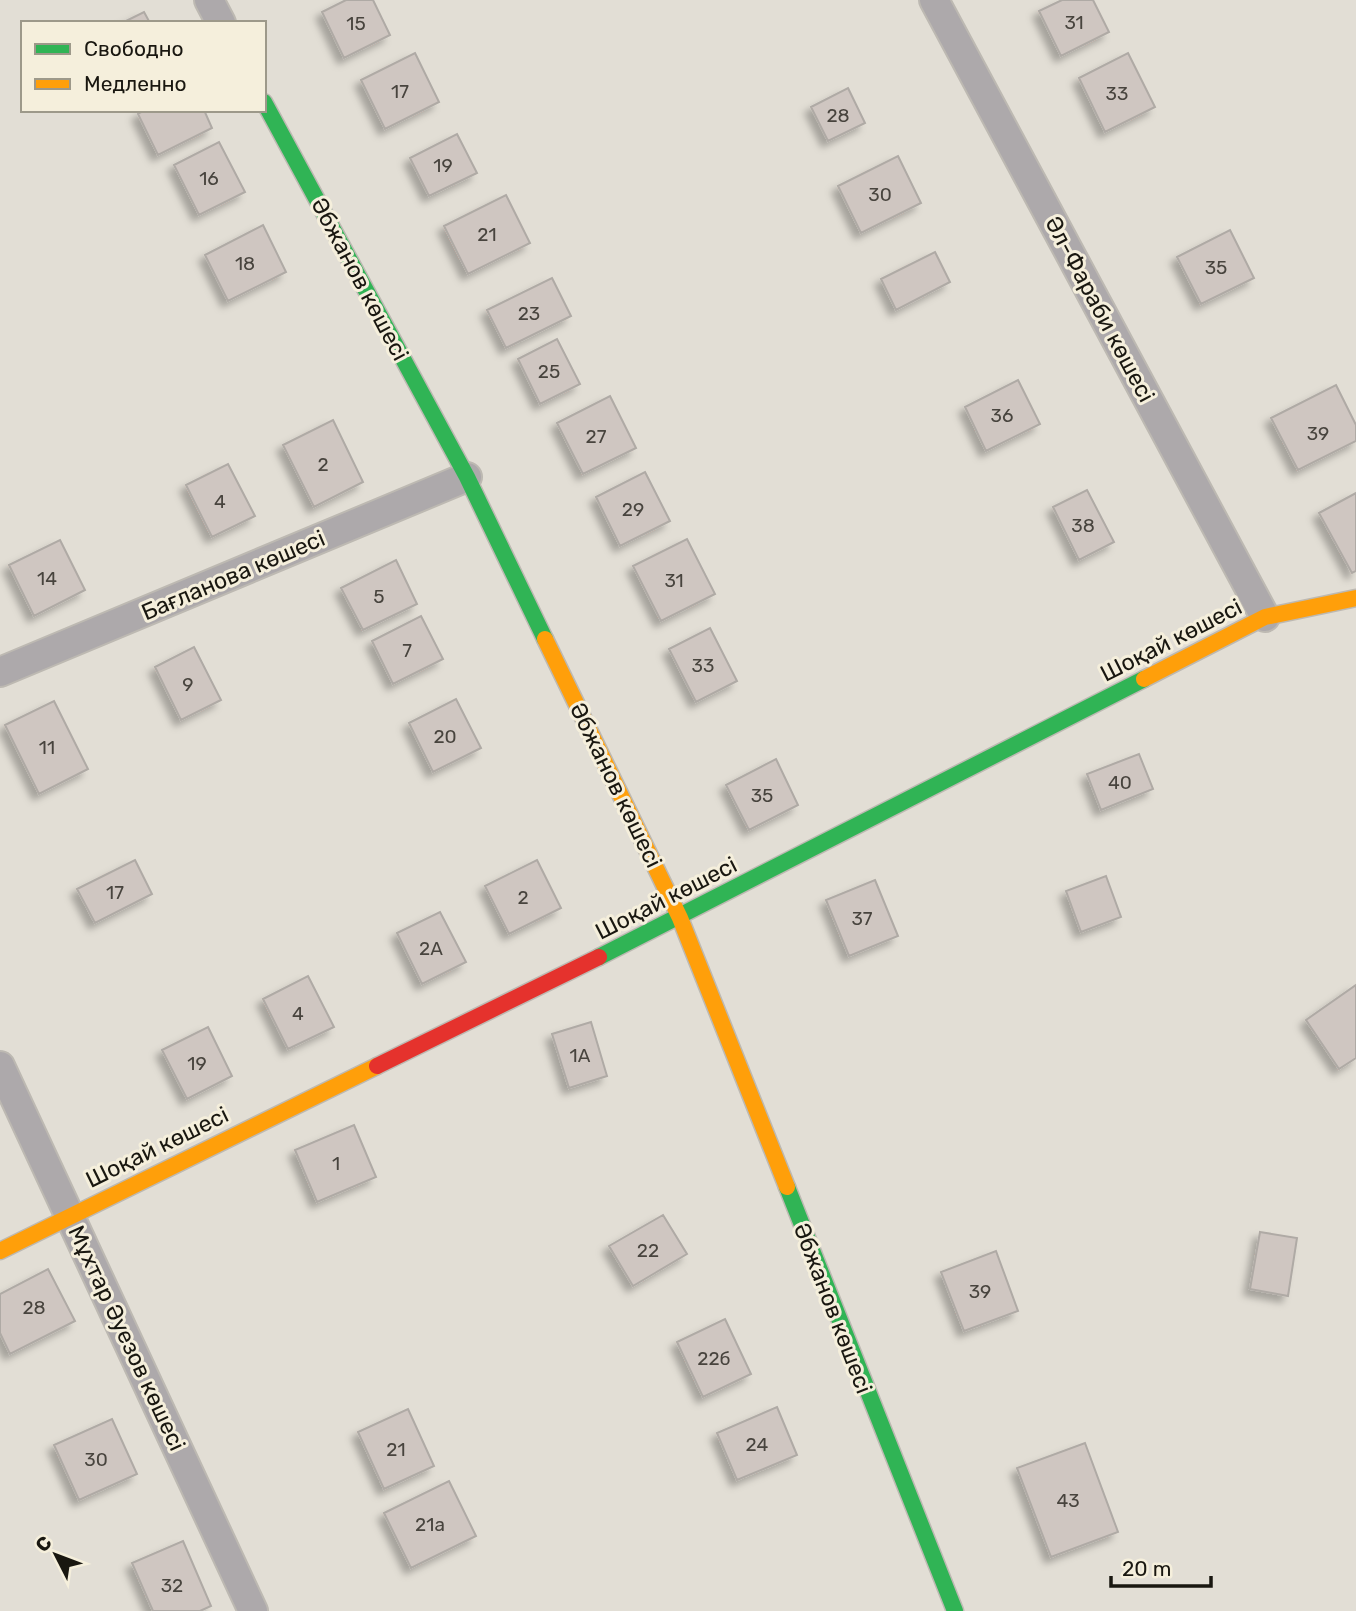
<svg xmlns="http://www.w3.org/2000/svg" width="1356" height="1611" font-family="Rubik,sans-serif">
  <defs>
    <filter id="shadow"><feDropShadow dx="-6" dy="6" stdDeviation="3.5" flood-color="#0004"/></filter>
  </defs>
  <rect width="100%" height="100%" fill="#e2ded5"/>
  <path fill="#cfc6c1" stroke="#afaaa5" stroke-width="2" filter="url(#shadow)" d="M346,0H373L390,35L344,58L322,12Z
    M1062,0H1093L1109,32L1061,56L1039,11Z
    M144,12L150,23H122Z
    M415,53L439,102L385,129L361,80Z
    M1128,53L1155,107L1105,132L1079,78Z
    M848,88L865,123L828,141L811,107Z
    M145,110H204L212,128L158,155L138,114Z
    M457,134L477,173L429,196L410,158Z
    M219,142L245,192L199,215L174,165Z
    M898,156L921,203L861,233L838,186Z
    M506,195L530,243L468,274L444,226Z
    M263,225L286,272L228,301L205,255Z
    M1230,230L1254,278L1201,304L1177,257Z
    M935,252L950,282L896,310L881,279Z
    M552,278L571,316L506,348L487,310Z
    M557,339L580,384L540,404L518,359Z
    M1018,380L1040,424L986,451L965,407Z
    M1336,385L1356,425V441L1298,470L1271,418Z
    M610,396L636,448L583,474L557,423Z
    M333,420L363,482L314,507L283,445Z
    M228,464L255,516L212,537L186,485Z
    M645,472L670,521L620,546L596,497Z
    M1087,490L1114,542L1079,560L1053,507Z
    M1356,493V571L1352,573L1319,513Z
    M687,539L715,594L661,621L633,566Z
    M60,540L85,590L34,616L9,565Z
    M396,560L417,604L363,630L341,588Z
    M421,616L443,659L393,684L372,641Z
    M710,628L737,681L696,702L669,649Z
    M194,647L221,700L181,720L155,667Z
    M456,699L481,748L433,772L409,723Z
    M54,701L88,769L39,794L5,725Z
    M1139,754L1153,789L1101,810L1087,774Z
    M776,759L798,805L749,830L726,785Z
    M135,860L152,894L95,923L77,889Z
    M537,860L561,908L509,934L485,886Z
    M1106,876L1121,917L1081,932L1066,891Z
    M875,880L898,936L849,956L826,900Z
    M440,912L466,962L422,984L397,933Z
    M308,976L334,1027L288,1049L263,999Z
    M1356,985V1058L1339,1069L1306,1020Z
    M591,1022L607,1076L569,1088L552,1034Z
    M208,1027L232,1076L187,1099L162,1050Z
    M354,1125L376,1177L317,1202L295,1150Z
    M663,1215L687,1254L633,1286L609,1246Z
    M1260,1232L1297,1238L1288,1296L1250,1289Z
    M996,1251L1018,1311L964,1331L941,1272Z
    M48,1269L75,1321L10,1354L0,1333V1294Z
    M725,1319L751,1374L703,1397L677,1342Z
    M777,1407L797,1455L737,1480L717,1433Z
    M408,1409L434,1466L384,1489L358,1432Z
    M112,1419L137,1474L79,1500L54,1445Z
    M1085,1443L1118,1532L1051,1557L1017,1468Z
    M449,1481L476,1536L411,1568L384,1513Z
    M183,1541L211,1606L200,1611H153L132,1563Z"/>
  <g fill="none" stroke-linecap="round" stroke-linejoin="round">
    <g stroke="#bdb9b2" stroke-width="32">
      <path id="street" d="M209,0L221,23
        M934,0L1265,617
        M0,672L467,477
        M0,1066L253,1611"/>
    </g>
    <g stroke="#bdb9b2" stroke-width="19">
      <path id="fast" d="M264,102L467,477L545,639
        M599,957L1144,679
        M787,1187L955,1611"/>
    </g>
    <g stroke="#bdb9b2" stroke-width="19">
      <path id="slow" d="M545,639L680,918L787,1187
        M1144,679L1265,617L1356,598
        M0,1251L377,1066"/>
    </g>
    <g stroke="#bdb9b2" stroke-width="19">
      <path id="jam" d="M377,1066L599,957"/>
    </g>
    <use href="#street" stroke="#ada9ab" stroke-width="28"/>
    <use href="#fast" stroke="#30b455" stroke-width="16"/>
    <use href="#slow" stroke="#ff9f0a" stroke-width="16"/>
    <use href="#jam" stroke="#e5322d" stroke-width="16"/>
  </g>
  <g text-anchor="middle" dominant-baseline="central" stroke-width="6" stroke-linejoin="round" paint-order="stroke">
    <g font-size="19" fill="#48443e">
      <text x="1074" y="22">31</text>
      <text x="356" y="23">15</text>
      <text x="400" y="91">17</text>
      <text x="1117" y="93">33</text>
      <text x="838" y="115">28</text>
      <text x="443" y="165">19</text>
      <text x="209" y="178">16</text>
      <text x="880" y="194">30</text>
      <text x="487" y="234">21</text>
      <text x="245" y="263">18</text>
      <text x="1216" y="267">35</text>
      <text x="529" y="313">23</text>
      <text x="549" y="371">25</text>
      <text x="1002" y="415">36</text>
      <text x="1318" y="433">39</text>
      <text x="596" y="436">27</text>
      <text x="323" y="464">2</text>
      <text x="220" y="501">4</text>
      <text x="633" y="509">29</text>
      <text x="1083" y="525">38</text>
      <text x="47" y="578">14</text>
      <text x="674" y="580">31</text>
      <text x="379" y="596">5</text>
      <text x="407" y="650">7</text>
      <text x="703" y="665">33</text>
      <text x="188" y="684">9</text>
      <text x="445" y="736">20</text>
      <text x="47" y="747">11</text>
      <text x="1120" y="782">40</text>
      <text x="762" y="795">35</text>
      <text x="115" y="892">17</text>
      <text x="523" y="897">2</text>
      <text x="862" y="918">37</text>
      <text x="431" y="948">2А</text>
      <text x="298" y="1013">4</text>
      <text x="580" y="1055">1А</text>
      <text x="197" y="1063">19</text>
      <text x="336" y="1163">1</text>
      <text x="648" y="1250">22</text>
      <text x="980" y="1291">39</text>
      <text x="34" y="1307">28</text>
      <text x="714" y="1358">22б</text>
      <text x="757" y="1444">24</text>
      <text x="396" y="1449">21</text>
      <text x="96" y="1459">30</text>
      <text x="1068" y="1500">43</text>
      <text x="430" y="1524">21а</text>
      <text x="172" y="1585">32</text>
    </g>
    <g font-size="23" fill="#191710" stroke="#f5efdc">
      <text transform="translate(360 279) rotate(62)">Әбжанов көшесі</text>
      <text transform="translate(1100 309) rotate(62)">Әл-Фараби көшесі</text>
      <text transform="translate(233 575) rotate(-23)">Бағланова көшесі</text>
      <text transform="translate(1171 640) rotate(-27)">Шоқай көшесі</text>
      <text transform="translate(616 785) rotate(64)">Әбжанов көшесі</text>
      <text transform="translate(666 898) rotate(-27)">Шоқай көшесі</text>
      <text transform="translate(157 1147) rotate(-26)">Шоқай көшесі</text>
      <text transform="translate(833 1308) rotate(69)">Әбжанов көшесі</text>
      <text transform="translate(127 1338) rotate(65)">Мұхтар Әуезов көшесі</text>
    </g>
  </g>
  <rect x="21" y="21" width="245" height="91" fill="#f5efdc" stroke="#9d998a" stroke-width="2"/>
  <rect x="35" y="44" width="35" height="10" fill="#30b455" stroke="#9d998a" stroke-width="2"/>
  <text x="84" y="56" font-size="21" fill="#191710">Свободно</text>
  <rect x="35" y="79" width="35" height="10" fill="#ff9f0a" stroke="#9d998a" stroke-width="2"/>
  <text x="84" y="91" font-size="21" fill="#191710">Медленно</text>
  <g transform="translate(56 1555) rotate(312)" stroke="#f5efdc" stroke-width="5" paint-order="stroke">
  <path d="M0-5L12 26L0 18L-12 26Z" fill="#191710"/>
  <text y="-10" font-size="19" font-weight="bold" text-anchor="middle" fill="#191710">С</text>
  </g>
  <path d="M1111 1576v10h100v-10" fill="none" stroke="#191710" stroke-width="3.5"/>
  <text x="1122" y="1576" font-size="21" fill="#191710" stroke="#f5efdc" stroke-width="5" paint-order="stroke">20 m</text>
</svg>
